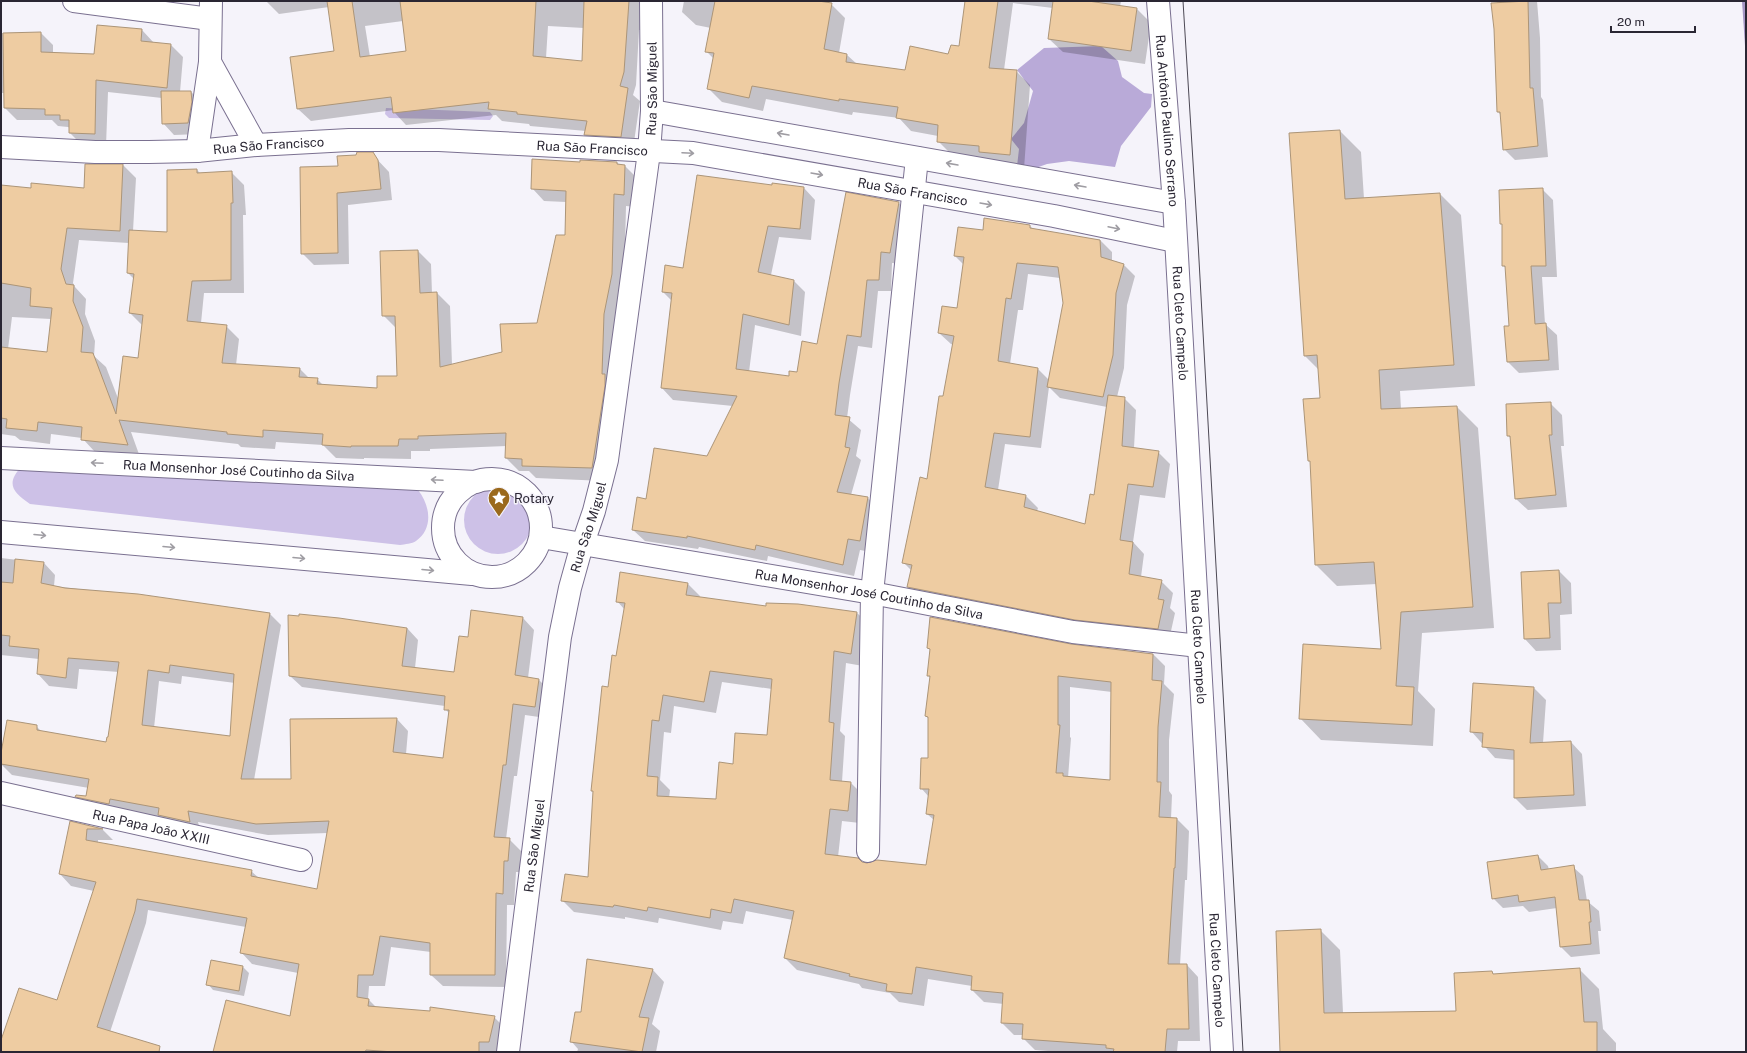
<svg xmlns="http://www.w3.org/2000/svg" width="1747" height="1053" font-family="'Public Sans',sans-serif">
  <rect width="100%" height="100%" fill="#f5f3fa"/>
  <path fill="#cdc1e7" d="M386,108L490,112L493,116L490,120L389,118L385,114Z
    M22,466L418,490C430,505 434,528 416,541C412,544 405,544 400,545L30,504C13,492 5,484 22,466Z
    M464 520a34 34 0 1 1 68 0a34 34 0 1 1-68 0Z"/>
  <path fill="#b9aad8" d="M1101,46L1118,61L1122,77L1144,93L1152,94L1151,107L1121,146L1115,167L1069,161L1047,164L1016,175L1019,149L1011,139L1024,123L1033,91L1017,70L1044,48Z"/>
  <path fill="#a596c4" d="M1742,1H1746V61Z"/>
  <path fill="#0003" fill-rule="evenodd" d="M266,1H646V30H639L636,85L633,95L640,101L633,149L598,147L585,135L586,131L530,126L529,124L502,121L496,115L406,125L394,112V110L311,121L298,109L335,51L329,7L279,14ZM403,21L407,52L370,57L365,26ZM548,26L584,28L583,62L546,58Z
    M684,1H829L828,4H831L845,18L839,53L847,55L857,64L906,71L948,55L960,47L966,1H1121L1120,7L1137,9L1151,23L1145,64L1063,52L1049,39L1053,8L1013,3L1004,70L1016,71L1030,85L1024,169L952,155L938,141V136L911,131L899,118L853,112L852,115L766,99L763,111L722,102L708,88L714,59L706,51L711,28L696,25L682,12Z
    M1497,1H1537L1540,38L1541,97L1543,100L1548,157L1515,160L1504,149L1501,115L1498,112L1495,29Z
    M98,26L142,30L154,43L171,45L183,57L180,92H191L203,103L200,134L174,135L163,123L162,98L108,92L106,146L82,145L70,133V128L68,127L58,126L52,120H17L5,108V93H1V33H41L53,45V54L95,55Z
    M1340,131L1361,152L1364,199L1440,194L1461,215L1475,386L1400,391L1401,409L1457,407L1478,428L1494,628L1422,633L1418,691L1435,709L1433,746L1321,740L1300,718L1382,650L1377,584L1337,586L1316,565L1311,462L1309,461L1321,399L1319,370L1305,356Z
    M372,154L389,172L392,200L348,205L349,264L314,265L302,253L339,167Z
    M580,163H617L620,165L625,166L638,179L636,207L626,206L624,287L604,481L536,478L529,471H519L506,458L507,446L430,449V451H411V459L364,458V459L336,458L323,445L276,442L275,449L241,447L238,444L131,432L140,457L95,452L82,438L51,434L50,444L20,440L15,436L1,434V186L32,189L85,190L123,165L136,178L133,231L168,233L197,170L200,173L231,172L244,185L246,215H243L244,293H204L201,323L226,326L239,339L236,365L300,369L310,379H317L323,385L378,389L398,377L396,328L383,315L418,251L431,264L432,294L437,293L450,306L452,365L503,352L538,324L566,236V202L544,201L532,188ZM79,240L129,243L128,273L134,279L130,313L143,326L139,359L119,401L106,367L94,356L95,341L85,314L86,299L75,287L73,283ZM12,317L51,319L48,353L8,349Z
    M773,186L804,188L815,200L811,240L779,237L771,275L794,281L805,292L801,336L755,325L749,372L790,377L797,373L818,345L899,203L910,214L901,264L892,263L891,291H878L872,348L858,346L850,395L847,418L861,430L856,456L861,460L851,495L868,498L879,510L871,552L860,550L854,576L768,556L767,561L699,547L698,549L645,541L633,530L647,500L707,457L733,406L673,400L662,388L672,301L663,292L683,269Z
    M1542,189L1553,200L1557,277H1542L1545,324L1557,335L1559,370L1519,373L1508,362L1510,327L1506,268L1503,266V225L1501,224Z
    M985,219L1030,226L1034,230L1100,240L1112,252V261L1123,264L1135,276L1127,305L1124,368L1117,397L1124,398L1136,410L1134,448L1158,452L1170,464L1165,498L1140,495L1133,542L1144,554L1141,577L1161,581L1173,593L1170,608L1175,613L1169,640L920,598L908,587L912,571L903,562L928,480L954,345L951,344L939,333L958,309L964,265L955,256L984,231ZM1028,274L1060,278L1064,303L1049,380L1038,369L1010,364L1018,310H1023ZM1049,387L1060,398L1107,407L1095,496L1086,525L1037,511L1038,508L1026,496L998,490L1005,444L1041,448Z
    M1550,403L1562,415L1564,446H1561L1567,507L1528,510L1516,499L1511,438L1508,436Z
    M1,558L44,563L55,575L54,586L269,613L281,625L254,780H292L397,719L408,731L406,754L444,759L449,713L445,709V706L302,687L290,676L407,628L418,640L415,668L455,673L468,638L523,618L534,630L528,678L539,680L550,691L546,718L525,715L517,776H514L506,839H509L521,851L520,872H516L514,905H507L506,987L443,986L431,975V952L391,947L385,986H369L368,999L377,1008L494,1017L506,1029L501,1052H214L290,1017L298,973L252,964L241,952L246,927L148,910L146,923L110,1032L154,1052H1V1043L58,1002L94,891L71,886L60,874L71,822L103,830L113,840H98V844L251,871L259,878L317,890L328,833L268,835L198,822L201,833L170,826L161,817L122,810L88,808L76,796L87,797L89,788L12,775L1,764V759L36,726L41,731L107,743L109,739L119,672L79,669L77,689L49,686L38,674L39,659L1,655ZM182,676L235,683L231,737L154,728L159,681L181,684Z
    M1559,571L1571,583L1572,614L1560,615L1561,650L1536,651L1525,639Z
    M688,584L700,596L699,598L767,607L857,613L869,624L863,666L846,663L840,731L845,736L842,782L851,783L863,795L860,823L842,821L838,857L861,863L927,866L934,820L927,814L929,797L921,788L929,759V719L926,716L931,678L928,676L931,650L928,648L1071,645L1153,654L1165,666L1164,684L1174,694L1169,740V791L1172,795L1171,819H1177L1189,831L1187,880H1185L1180,965H1187L1198,977L1200,1041H1178L1177,1052H1061L1035,1050L1023,1038V1035H1014L1002,1023L1004,1004L984,1002L972,990V986L928,979L924,1006L899,1002L890,993L862,988L859,984L797,970L785,958L793,920L746,911L743,924L723,921L721,930L659,918L658,923L625,917V919L574,912L563,901L589,878L594,793L592,791L608,688L617,657L625,610L617,601ZM722,682L772,689L768,736L734,765L717,800L669,798L670,790L660,780L664,732L671,733L674,706L716,713ZM1070,687L1112,692L1111,781L1068,778L1071,738L1070,737Z
    M1534,688L1546,700L1543,743L1571,742L1582,754L1586,806L1527,810L1515,798V760L1495,758L1471,731Z
    M1538,856L1548,866L1549,870L1573,867L1583,876L1587,901L1599,911L1601,931H1598L1600,954L1571,957L1561,947L1557,908L1529,912L1523,906L1503,908L1493,898Z
    M1320,930L1340,950L1343,1013L1457,1012L1492,972L1494,975L1579,969L1599,989L1603,1029L1616,1043V1052H1281Z
    M588,960L653,970L664,982L652,1024L660,1031L656,1052H577L578,1049L571,1041L582,1013Z
    M212,961L243,967L249,973L244,996L213,990L208,984Z"/>
  <path fill="#eecca2" stroke="#ac9578" fill-rule="evenodd" d="M327,1H352L360,57L406,51L400,1H536L533,56L582,61L584,1H629L624,72L620,86L628,88L621,137L584,135L587,121L517,114V112L488,109L489,102L393,113L391,97L297,109L290,57L334,51Z
    M715,1H818L832,3L824,49L847,54L846,62L905,70L910,46L948,54L951,45L959,46L965,1H998L989,68L1017,70L1010,155L979,152V146L937,142L938,125L896,118L898,107L839,99V101L752,86L749,98L707,89L714,53L705,52Z
    M1053,1H1088L1137,8L1131,51L1048,39Z
    M1528,1L1530,88H1533L1538,146L1503,150L1500,112H1497L1494,29L1491,3Z
    M97,25L142,29L141,41L171,44L167,88L96,80L95,134L69,133V120H60V115H45V109L4,108L3,33L41,32V52L94,54Z
    M161,91H191L192,102L188,123L162,124Z
    M1340,130L1345,199L1440,193L1454,365L1379,370L1381,409L1457,406L1473,607L1401,612L1396,686L1414,687L1412,725L1299,719L1303,644L1381,649L1374,562L1315,565L1310,461H1308L1303,399L1320,398L1317,355L1304,356L1289,133Z
    M357,152H373L378,160L381,189L337,193L338,253L301,254L300,167L338,166L337,156L356,155Z
    M532,159L580,162V160L617,162V164L625,165L624,195L614,194L612,274L604,314L602,374H605V386L592,468L522,466V459L505,458L506,433L418,436V439H399L398,446H351V447L322,445L323,434L263,430V437L227,434V432L119,420L128,445L81,440L82,427L38,422L37,431L6,428L7,419L1,418V347L47,352L52,308L30,306L31,288L1,283V185L31,188V183L84,188L85,164H123L120,231L67,228L61,269L66,284L74,285L73,301L83,327L81,352L93,353L116,414L123,356L138,358L143,315L129,313L134,274L127,273L129,230L167,232V170L197,169V173L232,171L233,203H231V280L192,281L187,321L227,325L222,363L300,368L299,377L318,378L317,384L377,388V376H397L395,316H382L380,251L418,250L420,293L437,292L440,367L502,352L500,324L537,323L556,235H565L566,191L531,189Z
    M697,175L772,185V183L804,187L800,229L768,226L758,272L794,280L789,325L743,314L736,369L789,376V371L797,372L802,341L817,344L846,192L899,202L890,253L881,252L879,280H867L861,337L847,335L839,383L835,415L850,417L845,447L850,448L837,492L868,497L860,541L848,539L843,565L756,545L755,550L687,536V538L632,530L637,497L646,499L654,448L707,456L737,396L661,388L672,293L662,292L665,265L683,268Z
    M1543,188L1546,266H1531L1535,324L1546,323L1549,360L1507,362L1504,326H1509L1505,266H1502V224H1500L1499,190Z
    M984,218L1030,225V228L1100,240L1101,257L1124,264L1116,293L1113,355L1103,397L1047,387L1063,303L1058,267L1017,263L1011,299L1006,298L998,361L1038,368L1030,437L994,433L985,487L1026,495L1024,507L1085,524L1090,494L1094,495L1108,395L1125,397L1122,446L1159,451L1153,487L1128,484L1120,540L1133,542L1129,574L1162,580L1158,599L1164,600L1158,629L1075,620L907,587L912,565L902,563L920,477L927,479L939,396H943L954,336L938,333L942,306L957,308L964,257L954,256L958,227L983,230Z
    M1551,402L1552,435H1549L1556,495L1515,499L1510,436H1507L1506,404Z
    M15,559L44,562L41,583L65,588L138,594L270,613L241,779H291L290,719L397,718L393,752L443,758L449,710H444L445,696L289,676L288,615L299,616V614L339,618L407,628L402,666L454,672L459,636L468,637L471,610L523,617L515,675L539,679L535,707L513,704L506,765H503L494,837L510,838L508,861H504L503,894L496,893L495,975H430V943L380,936L373,975H358L357,997L369,999L368,1006L430,1011V1007L495,1016L489,1042H479V1052H394L366,1050L365,1052H213L226,1000L290,1016L299,964L240,953L247,918L137,899L135,911L97,1027L160,1046L159,1052H1V1040L19,988L57,1000L96,882L59,874L70,821L103,829H87L86,840L252,870L251,876L317,889L329,821L256,824L188,811L190,822L158,815L159,808L110,799L109,804L75,797L76,795L86,796L89,779L1,764V753L7,720L37,725V730L106,742L107,737H108L119,662L68,658L66,678L37,674L39,649L9,646L10,636L1,635V582L13,583ZM170,665L234,674L230,736L142,725L148,670L169,673Z
    M1559,570L1561,603H1548L1550,638L1524,639L1521,572Z
    M620,572L688,583L686,595L766,606V603L798,604L857,612L851,654L834,651L829,722L834,723L830,780L851,782L848,811L830,809L825,854L858,858L862,862L867,863L877,860L926,865L934,815L926,814L929,789H920L921,758H928V717L925,716L930,676H927L930,649L927,648L930,617L1071,644L1153,654L1152,680L1162,681L1158,727L1157,782H1161L1159,817L1177,818L1175,868H1174L1168,964H1187L1189,1029H1167L1165,1052H1113L1114,1049L1106,1048V1045L1022,1039L1023,1024L1001,1023L1003,993L971,990L972,976L916,967L912,994L886,991L887,984L849,976L850,974L784,958L794,911L734,899L731,913L711,909L710,918L648,907L647,911L614,905L613,907L561,901L565,874L588,877L593,791H591L602,686L608,687L612,655L616,656L625,603L616,602ZM710,671L772,679L767,735L735,733L733,764L719,762L716,799L657,796L658,777L647,776L652,720L659,721L663,695L704,702ZM1058,676L1111,682L1110,780L1063,776V773H1056L1060,725H1058Z
    M1473,683L1534,687L1530,743L1571,741L1574,795L1514,798V750L1482,747L1483,733L1470,732Z
    M1538,855L1541,870L1574,865L1579,900H1589L1591,922H1589L1591,944L1560,947L1555,897L1519,902L1518,895L1492,899L1487,862Z
    M1321,929L1324,1013L1456,1011L1454,973L1492,971L1493,974L1580,968L1584,1022H1597V1052H1280L1276,931Z
    M587,959L653,969L639,1017L649,1018L642,1052L570,1042L575,1012H581Z
    M211,960L243,966L239,991L206,985Z"/>
  <g fill="none" stroke-linecap="round" stroke-linejoin="round">
    <g stroke="#7a7090" stroke-width="24">
      <g id="minor">
        <path d="M74,1L210,19"/>
        <path id="s1" d="M1158,1L1174,203L1222,1052"/>
        <path d="M210,62L256,145"/>
        <path d="M652,111L1174,203"/>
        <path id="s2" d="M1,147L95,152H149L197,151L256,145L349,140H439L693,153L1054,216L1175,241"/>
        <path d="M197,151L210,62L211,1"/>
        <path id="s3" d="M1,458L476,482"/>
        <circle cx="492" cy="528" r="49"/>
        <path d="M1,532L472,574"/>
        <path id="s4" d="M541,537L872,593L1073,632L1199,646"/>
        <path id="s5" d="M1,793L301,860"/>
        <path d="M868,851L872,593L917,158"/>
        <path id="s6" d="M508,1052L560,637L570,588L580,552L594,511L607,460L649,152L652,111L651,1"/>
      </g>
    </g>
    <use href="#minor" stroke="#fff" stroke-width="22"/>
    <path stroke="#4c4854" stroke-width="1" d="M1183,1L1198,242L1243,1052"/>
  </g>
  <defs><path id="oneway-shaft" d="M-6 0H5M1.5-3L5.5 0L1.5 3" fill="none" stroke-width="1.6" stroke-linecap="round" stroke-linejoin="round"/></defs>
  <g stroke="#9f9da3">
    <use href="#oneway-shaft" transform="translate(783 134) rotate(-170)"/>
    <use href="#oneway-shaft" transform="translate(688 153) rotate(3)"/>
    <use href="#oneway-shaft" transform="translate(952 164) rotate(-170)"/>
    <use href="#oneway-shaft" transform="translate(817 174) rotate(10)"/>
    <use href="#oneway-shaft" transform="translate(1080 186) rotate(-170)"/>
    <use href="#oneway-shaft" transform="translate(986 204) rotate(10)"/>
    <use href="#oneway-shaft" transform="translate(1114 228) rotate(12)"/>
    <use href="#oneway-shaft" transform="translate(97 463) rotate(-177)"/>
    <use href="#oneway-shaft" transform="translate(437 480) rotate(-177)"/>
    <use href="#oneway-shaft" transform="translate(40 535) rotate(5)"/>
    <use href="#oneway-shaft" transform="translate(169 547) rotate(5)"/>
    <use href="#oneway-shaft" transform="translate(299 558) rotate(5)"/>
    <use href="#oneway-shaft" transform="translate(428 570) rotate(5)"/>
  </g>
  <defs>
    <g id="sight-pin" transform="scale(1.15)"><path d="M0 17L-7.5 6A9.5 9.5 0 1 1 7.5 6Z" fill="#9a691c" stroke="#f5f3fa"/><path d="M0-6L1.8-2.2L6-1.7L2.9 1.2L3.7 5.4L0 3.3L-3.7 5.4L-2.9 1.2L-6-1.7L-1.8-2.2Z" fill="#fff"/></g>
  </defs>
  <g fill-rule="evenodd">
    <use href="#sight-pin" x="499" y="498"/>
  </g>
  <g text-anchor="middle" dominant-baseline="central" stroke-width="3" stroke-linejoin="round" paint-order="stroke">
    <g font-size="13" fill="#2a2633" stroke="#f5f3fa">
      <text stroke="none"><textPath href="#s6" startOffset="976">Rua São Miguel</textPath></text>
      <text stroke="none"><textPath href="#s1" startOffset="120">Rua Antônio Paulino Serrano</textPath></text>
      <text stroke="none"><textPath href="#s2" startOffset="268">Rua São Francisco</textPath></text>
      <text stroke="none"><textPath href="#s2" startOffset="592">Rua São Francisco</textPath></text>
      <text stroke="none"><textPath href="#s2" startOffset="916">Rua São Francisco</textPath></text>
      <text stroke="none"><textPath href="#s1" startOffset="323">Rua Cleto Campelo</textPath></text>
      <text stroke="none"><textPath href="#s3" startOffset="238">Rua Monsenhor José Coutinho da Silva</textPath></text>
      <text stroke="none"><textPath href="#s6" startOffset="532">Rua São Miguel</textPath></text>
      <text stroke="none"><textPath href="#s4" startOffset="333">Rua Monsenhor José Coutinho da Silva</textPath></text>
      <text stroke="none"><textPath href="#s1" startOffset="647">Rua Cleto Campelo</textPath></text>
      <text stroke="none"><textPath href="#s5" startOffset="154">Rua Papa João XXIII</textPath></text>
      <text stroke="none"><textPath href="#s6" startOffset="208">Rua São Miguel</textPath></text>
      <text stroke="none"><textPath href="#s1" startOffset="971">Rua Cleto Campelo</textPath></text>
    </g>
    <g font-size="13" fill="#2a2633" stroke="#f5f3fa" text-anchor="start">
      <text x="514" y="498">Rotary</text>
    </g>
  </g>
  <rect width="1747" height="1053" fill="none" stroke="#2a2633" stroke-width="4"/>
  <path d="M1611 26v6h84v-6" fill="none" stroke="#2a2633" stroke-width="2"/>
  <text x="1617" y="26" font-size="12" fill="#2a2633" stroke="#f5f3fa" stroke-width="3" paint-order="stroke">20 m</text>
</svg>
